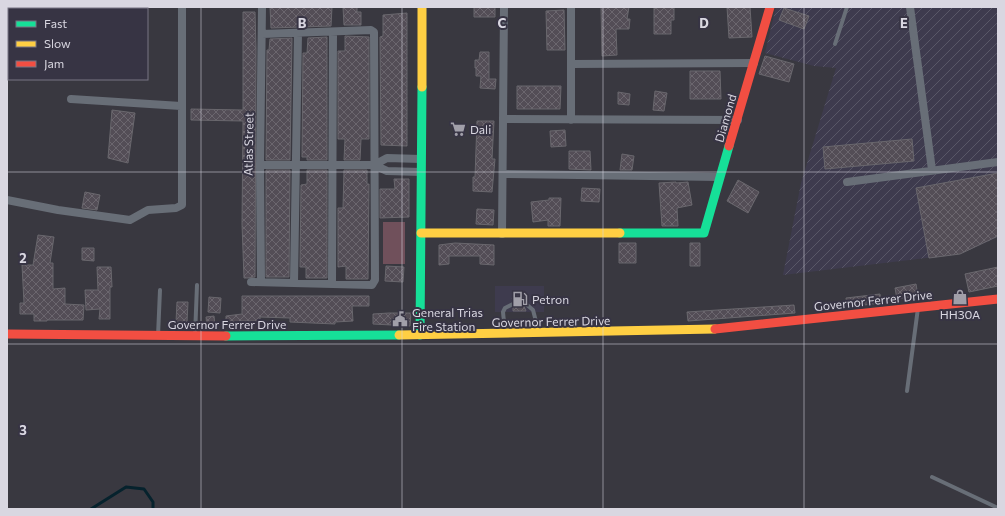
<svg xmlns="http://www.w3.org/2000/svg" width="1005" height="516" font-family="Commissioner,sans-serif">
  <defs>
    <pattern id="industrial-furrows" width="10" height="10" patternUnits="userSpaceOnUse"><rect width="10" height="10" fill="#3e3b4e"/><path d="M-1 1l2-2M0 10L10 0M9 11l2-2" fill="none" stroke="#595767"/></pattern>
    <pattern id="building-cross-hatch" width="8" height="8" patternUnits="userSpaceOnUse"><rect width="8" height="8" fill="#534d56"/><path d="M0 0l8 8M0 8l8-8" fill="none" stroke="#6b666e"/></pattern>
  </defs>
  <rect width="100%" height="100%" fill="#393840"/>
  <path fill="#3e3b4e" d="M495,286H544V312H495Z"/>
  <path fill="url(#industrial-furrows)" d="M776,7H998V237L960,254L783,275L801,183L836,68L814,66L765,53Z"/>
  <path fill="#70505b" d="M383,222H405V264H383Z"/>
  <g fill="none" stroke-linecap="round" stroke-linejoin="round">
    <path stroke="#06222d" stroke-width="3" d="M91,509L126,487L144,489L153,502V509"/>
  </g>
  <path fill="url(#building-cross-hatch)" stroke="#69676d" d="M270,7H332L331,26L271,28Z
    M343,7H357V12H361V25H344Z
    M474,7H495V17H474Z
    M601,7H629L627,19H630L629,29H616L617,55L602,56Z
    M665,7H674V20H671V34H654V8Z
    M727,7H750L752,37L729,38Z
    M784,8L809,16L804,29L779,20Z
    M564,10L565,50H547L546,11Z
    M243,12H255L256,49L255,277L247,278H244L242,224L243,121L191,120V109L243,110Z
    M407,13V146L381,145L380,37L383,36V15Z
    M345,36L369,37V139H361L360,160H344L345,139H338V51H345Z
    M327,37V160H307V157H302L303,53H307L308,38Z
    M292,38L290,160H266L267,50H269L270,39Z
    M480,52H489V79H496L495,89L480,88L481,76H476V68H475V60H479Z
    M765,56L794,64L789,82L759,74Z
    M690,71H720L721,99H690Z
    M517,86H561L560,109H517Z
    M655,91L667,93L664,111L653,110Z
    M618,92L630,94L629,105L618,104Z
    M112,110L135,113L128,163L108,158Z
    M477,121H494L492,159H495L492,192L473,191V177H475Z
    M565,130L566,146L551,147L550,131Z
    M912,139L914,161L825,169L823,147Z
    M569,151H590L591,170L569,169Z
    M622,154L634,156L632,170H620Z
    M266,170H290L289,277H266Z
    M307,170H327V278H306V267H300L301,185L307,184Z
    M344,170H367V184H369L368,279H346V266L338,267V208H343Z
    M998,173V236L960,254L929,258L916,188Z
    M394,179H409V217L380,218V189H395Z
    M738,180L759,192L748,213L727,201Z
    M676,182V183L688,182L692,205L677,208L678,226H662L659,183Z
    M582,188L600,189L599,202L581,201Z
    M85,192L100,195L97,210L82,208Z
    M549,198H561L560,226H548V220L533,222L531,202L549,200Z
    M477,209L494,210L493,225L476,224Z
    M38,235L54,237L50,263H53V289L65,288V304L84,305L83,320H47V321H34V314H20V303H24L22,265H33Z
    M455,243L494,245V265L480,264V256H449V264L439,265V245Z
    M619,243H636V263H619Z
    M690,243H700V266H690Z
    M82,248H94V261L82,260Z
    M386,266L404,267L403,282L385,281Z
    M97,267H111L112,287H110V319H99L100,309L86,310L85,290H98Z
    M998,267V286L969,292L965,274Z
    M916,284L918,296L897,299L895,288Z
    M880,294L881,303L847,307L846,298Z
    M242,296H369V306H352L353,321L335,322V324L290,322V318L260,317V321H241V322L231,323V321H226V316L242,314Z
    M209,297L221,298L220,313L208,312Z
    M512,298H525L523,304L526,311H513V308L516,304Z
    M177,302H188L187,322H176Z
    M794,305L795,313L688,321L687,312Z
    M389,313H411L410,326L373,324V314Z
    M214,316L215,326L207,327L206,317Z"/>
  <g fill="none" stroke-linecap="round" stroke-linejoin="round">
    <path stroke="#686e77" stroke-width="4" d="M835,44L847,7
      M526,304L533,310L539,333
      M505,333L503,312L505,308L513,304
      M158,336L160,290
      M195,336L197,285
      M907,391L918,308
      M932,477L998,508"/>
    <path stroke="#686e77" stroke-width="8" d="M910,7L932,170
      M571,64L754,63
      M71,99L181,106
      M503,119L738,120
      M571,120V7
      M260,165H374L387,171L421,172
      M374,165L387,158L421,159
      M503,174L720,177
      M847,182L998,162
      M7,200L58,210L130,220L148,210L176,208L182,205V7
      M502,234L504,7
      M261,281L260,165L262,7
      M251,282L372,285L375,280L374,32L371,30L262,34
      M294,282L298,33
      M332,282L333,32"/>
    <path stroke="#16e098" stroke-width="9" d="M620,233H704L729,146
      M420,335L422,87
      M226,336L399,335"/>
    <path stroke="#ffcf43" stroke-width="9" d="M422,87V7
      M421,233H620
      M399,335L715,329"/>
    <path stroke="#f24e42" stroke-width="9" d="M729,146L770,7
      M715,329L998,299
      M7,334L226,336"/>
  </g>
  <path fill="none" stroke="#d9d7e1" stroke-width="1" stroke-opacity="0.55" d="M201,7V509M402,7V509M603,7V509M804,7V509M7,172H998M7,344H998"/>
  <defs>
    <g id="supermarket-bare" transform="scale(1.2)"><path d="M-6-5.5h2.5l.6 2H6L4.5 2H-2.5L-4.4-4H-6ZM-1.5 3.2a1.3 1.3 0 1 0 .1 0ZM3 3.2a1.3 1.3 0 1 0 .1 0Z" fill="#a19fa9" stroke="#373444" stroke-width="2.5" paint-order="stroke"/></g>
    <g id="shop-bare" transform="scale(1.2)"><path d="M-5-2.5h2.3a2.7 3.5 0 0 1 5.4 0H5L5.5 6h-11ZM-1.5-2.5h3a1.5 2.3 0 0 0-3 0Z" fill="#a19fa9" stroke="#373444" stroke-width="2.5" paint-order="stroke"/></g>
    <g id="fuel-bare" transform="scale(1.2)"><path d="M-5.5-6h7V0h2V4h1.3V-2.5L3-4.5l.8-.8L6-3V5H2.5V1h-1V6h-7ZM-4.2-4.7v3.2H.2V-4.7Z" fill="#a19fa9" stroke="#373444" stroke-width="2.5" paint-order="stroke"/></g>
    <g id="civic-bare" transform="scale(1.2)"><path d="M-.6-6.5H3V-4.5H.6V-3L4-1V1h2V6H-6V1h2V-1L-.6-3ZM-1.2 2.5V6h2.4V2.5Z" fill="#a19fa9" stroke="#373444" stroke-width="2.5" paint-order="stroke"/></g>
  </defs>
  <g fill-rule="evenodd">
    <use href="#supermarket-bare" x="458" y="129"/>
    <use href="#shop-bare" x="960" y="297"/>
    <use href="#fuel-bare" x="520" y="299"/>
    <use href="#civic-bare" x="400" y="319"/>
  </g>
  <g text-anchor="middle" dominant-baseline="central" stroke-width="4" stroke-linejoin="round" paint-order="stroke">
    <g font-size="12" fill="#d9d7e1" stroke="#373444">
      <text transform="translate(725 118) rotate(-74)">Diamond</text>
      <text transform="translate(248 144) rotate(-89)">Atlas Street</text>
      <text transform="translate(873 300) rotate(-6)">Governor Ferrer Drive</text>
      <text transform="translate(551 321) rotate(-1)">Governor Ferrer Drive</text>
      <text x="227" y="324">Governor Ferrer Drive</text>
    </g>
    <g font-size="12" fill="#d9d7e1" stroke="#373444" text-anchor="start">
      <text x="470" y="129">Dali</text>
      <text x="532" y="299">Petron</text>
      <text x="412" y="312">General Trias<tspan x="412" dy="14">Fire Station</tspan></text>
      <text x="960" y="314" text-anchor="middle">HH30A</text>
    </g>
  </g>
  <g font-size="13" text-anchor="middle" font-weight="bold" fill="#d9d7e1" stroke="#373444" stroke-width="4" stroke-linejoin="round" paint-order="stroke">
    <text x="302" y="28">B</text>
    <text x="502" y="28">C</text>
    <text x="704" y="28">D</text>
    <text x="904" y="28">E</text>
    <text x="23" y="263">2</text>
    <text x="23" y="435">3</text>
  </g>
  <rect width="1005" height="516" fill="none" stroke="#d9d7e1" stroke-width="16"/>
  <rect x="8" y="8" width="140" height="72" fill="#373444" stroke="#787583"/>
  <rect x="16" y="21" width="20" height="6" fill="#16e098" stroke="#787583"/>
  <text x="44" y="28" font-size="12" fill="#d9d7e1">Fast</text>
  <rect x="16" y="41" width="20" height="6" fill="#ffcf43" stroke="#787583"/>
  <text x="44" y="48" font-size="12" fill="#d9d7e1">Slow</text>
  <rect x="16" y="61" width="20" height="6" fill="#f24e42" stroke="#787583"/>
  <text x="44" y="68" font-size="12" fill="#d9d7e1">Jam</text>
</svg>
